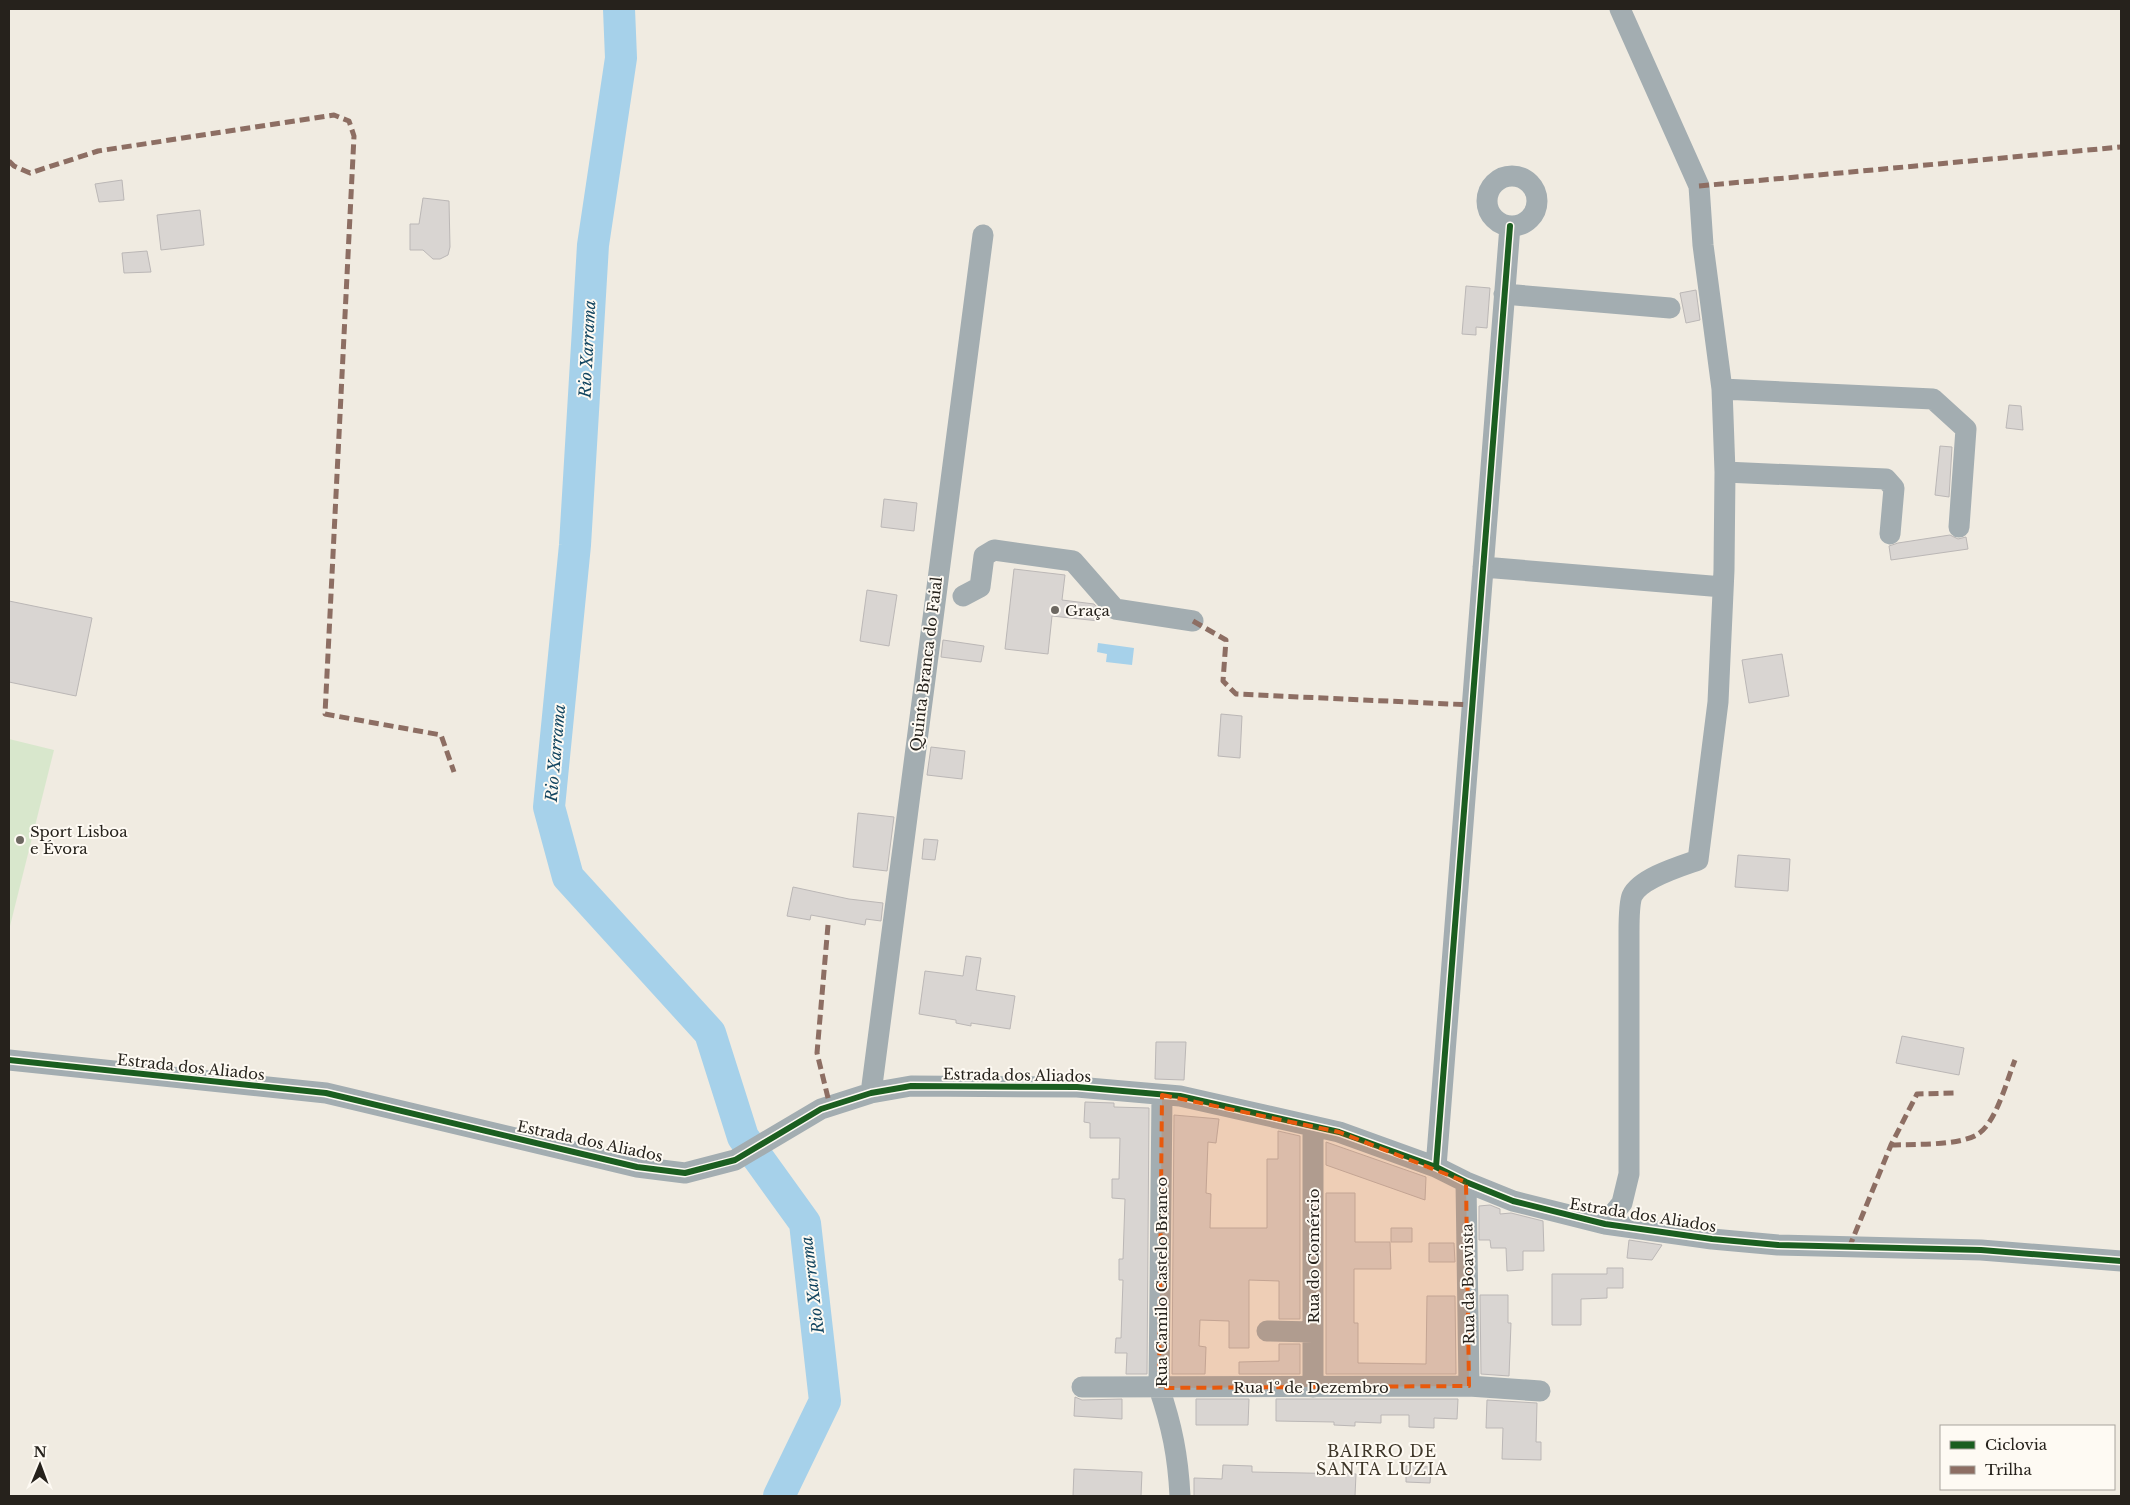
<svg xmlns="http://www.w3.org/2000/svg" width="2130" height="1505" font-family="'Libre Baskerville',serif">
  <rect width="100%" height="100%" fill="#f0ebe1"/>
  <path fill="#d8e7cc" d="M9,739L54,750L9,930Z"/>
  <path fill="#a6d1ea" d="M1098,643L1134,648L1132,665L1106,662L1107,654L1097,652Z"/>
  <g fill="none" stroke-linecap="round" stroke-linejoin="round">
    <path stroke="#a6d1ea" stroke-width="32" d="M619,9L621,58L593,245L575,545L549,807L568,877L710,1033L743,1137L805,1223L825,1401L779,1496"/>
  </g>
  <path fill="#d9d5d2" stroke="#bbb7b6" d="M122,180L124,200L99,202L95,184Z
    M423,198L449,201L450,247L448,255L440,259H433L423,250H410V224H419Z
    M200,210L204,245L161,250L157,215Z
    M147,251L151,272L124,273L122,253Z
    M1466,286L1490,288L1487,328L1476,327V335L1462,334Z
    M1696,290L1700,320L1686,323L1680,293Z
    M2009,405L2021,406L2023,430L2006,428Z
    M1940,446L1952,447L1949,497L1935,495Z
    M884,499L917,503L914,531L881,527Z
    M1950,535L1958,539L1966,537L1968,549L1891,560L1889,546L1898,543Z
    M1014,569L1065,575L1062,600L1094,604L1100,611L1099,621L1052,616L1048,654L1005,649Z
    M867,590L897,595L889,646L860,641Z
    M9,601L92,618L76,696L9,682Z
    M943,640L984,646L981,662L941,657Z
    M1782,654L1789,696L1749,703L1742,660Z
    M1221,714L1242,716L1240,758L1218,756Z
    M931,747L965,751L962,779L927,775Z
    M858,813L894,817L887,871L853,867Z
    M924,839L938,840L935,860L922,859Z
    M1738,855L1790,859L1788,891L1735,887Z
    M793,887L849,899L883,903L881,921L866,919L865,925L811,915L810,920L787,916Z
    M966,956L981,958L976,990L1015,996L1010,1029L971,1023V1026L956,1023V1020L919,1014L925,971L963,976Z
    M1902,1036L1964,1048L1959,1075L1896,1063Z
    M1156,1042H1186L1184,1080L1155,1079Z
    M1085,1102L1114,1103V1107L1149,1108L1147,1374H1126L1127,1353H1115L1116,1338H1121L1123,1280H1119V1259H1123L1125,1199L1112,1198V1179H1119L1120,1138H1090V1123L1084,1122Z
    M1174,1115L1219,1119L1216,1143L1208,1142L1206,1193L1211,1194L1210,1228H1267V1159H1278V1131L1300,1136V1319H1279V1281L1249,1280V1348H1229V1321L1200,1320L1199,1346L1206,1347L1205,1374H1172Z
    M1326,1142L1426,1177L1425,1200L1326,1165Z
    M1326,1193H1355V1242H1390L1391,1269H1354V1323H1358V1363L1426,1364L1427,1296H1455L1456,1374H1326Z
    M1490,1205L1500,1209V1214L1511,1213L1543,1221L1544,1251H1523V1270L1507,1271L1506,1248H1491L1490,1240H1479V1206Z
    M1391,1228H1412V1242H1391Z
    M1629,1240L1662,1245L1652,1260L1627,1258Z
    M1429,1243H1454L1455,1262H1429Z
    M1607,1268H1623V1288H1607V1298L1581,1299V1325H1552V1274H1607Z
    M1480,1295H1508V1323H1511L1509,1376L1481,1374Z
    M1279,1344H1300V1374H1239V1362L1279,1361Z
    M1075,1397L1082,1400L1122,1399V1419L1074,1416Z
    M1196,1399H1249L1248,1425H1196Z
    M1276,1399H1458L1457,1419L1434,1418V1428L1409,1427V1415H1381V1423L1355,1422V1426L1334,1425V1422L1276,1421Z
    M1487,1400L1537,1403L1536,1442H1541V1460L1502,1459L1503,1428H1486Z
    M1223,1465L1252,1466V1472L1356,1474L1355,1496H1194V1478L1222,1479Z
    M1406,1466L1431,1467L1430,1483L1406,1482Z
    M1074,1469L1142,1472L1141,1496H1073Z"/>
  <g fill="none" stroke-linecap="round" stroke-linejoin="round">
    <path stroke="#a3adb1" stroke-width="21" d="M1487 201a25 25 0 1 1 50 0a25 25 0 1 1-50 0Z
      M1504,294L1670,308
      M1722,389L1933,399L1966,429L1959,527
      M1725,472L1886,479L1894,488L1890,534
      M1483,567L1723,587
      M963,596L980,587L984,556L994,550L1073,561L1115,609L1193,621
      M9,1060L326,1093L637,1167L685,1173L735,1160L821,1109L871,1093L911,1086L1077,1087L1180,1096L1339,1132L1436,1167L1466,1182L1513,1201L1605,1224L1712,1239L1778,1245L1981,1250L2121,1261
      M871,1093L983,235
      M1162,1095L1159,1388C1172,1426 1178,1456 1180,1496
      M1313,1126V1387
      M1436,1167L1510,226
      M1466,1182L1469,1386
      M1605,1224L1622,1203L1629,1174V932C1629,923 1629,904 1632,896C1640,878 1681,866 1698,860L1718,702L1724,570L1725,472L1722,389L1703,245L1699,186L1620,9
      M1267,1331L1313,1332
      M1082,1387L1469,1386L1540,1391"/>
    <path stroke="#8d6e63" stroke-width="5" stroke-dasharray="10 5" stroke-linecap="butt" d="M9,161L14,166L30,173L98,151L334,115L349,121L354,136L325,714L441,735L454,772
      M1699,186L2121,147
      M1193,621L1226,640L1223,681L1236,694L1472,705
      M828,925L817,1053L830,1106
      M1891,1145C1913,1144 1960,1146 1978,1134C1996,1123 2007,1080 2015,1060
      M1849,1248L1891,1145L1917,1094L1958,1093"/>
    <g stroke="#fefaf3" stroke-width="9">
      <path id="cycleway" d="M9,1060L326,1093L637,1167L685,1173L735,1160L821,1109L871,1093L911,1086L1077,1087L1180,1096L1339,1132L1436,1167L1466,1182L1513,1201L1605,1224L1712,1239L1778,1245L1981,1250L2121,1261
        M1436,1167L1510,226"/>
    </g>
    <use href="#cycleway" stroke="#1b5e20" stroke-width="6"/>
  </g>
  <path fill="#e8590c" fill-opacity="0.2" stroke="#e8590c" stroke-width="4" stroke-dasharray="10 6" stroke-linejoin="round" d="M1162,1095L1339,1132L1466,1182L1469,1386L1159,1388Z"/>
  <g fill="#6d6861" stroke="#fefaf3" stroke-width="2">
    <circle cx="1055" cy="610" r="5"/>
    <circle cx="20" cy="840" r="5"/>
  </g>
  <g text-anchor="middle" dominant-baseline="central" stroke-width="4" stroke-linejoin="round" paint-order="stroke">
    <g font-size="15" fill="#26221c" stroke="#fefaf3" text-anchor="start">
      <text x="1065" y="610">Graça</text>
      <text x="30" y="831">Sport Lisboa<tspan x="30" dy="17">e Évora</tspan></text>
    </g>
    <g font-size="15" fill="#26221c" stroke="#fefaf3">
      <text transform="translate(926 664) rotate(-83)">Quinta Branca do Faial</text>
      <text transform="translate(191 1067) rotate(6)">Estrada dos Aliados</text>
      <text transform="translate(1017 1075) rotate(1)">Estrada dos Aliados</text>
      <text transform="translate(590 1141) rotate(12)">Estrada dos Aliados</text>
      <text transform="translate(1643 1215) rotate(9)">Estrada dos Aliados</text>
      <text transform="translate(1313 1256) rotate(-90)">Rua do Comércio</text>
      <text transform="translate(1161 1282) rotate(-90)">Rua Camilo Castelo Branco</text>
      <text transform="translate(1468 1284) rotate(-91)">Rua da Boavista</text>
      <text x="1311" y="1387">Rua 1º de Dezembro</text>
    </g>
    <g font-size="16" font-style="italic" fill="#124560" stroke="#fefaf3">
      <text transform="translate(587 349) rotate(-87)">Rio Xarrama</text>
      <text transform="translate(555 753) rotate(-85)">Rio Xarrama</text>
      <text transform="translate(812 1285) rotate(-97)">Rio Xarrama</text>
    </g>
    <g font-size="16" letter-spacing="1" fill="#3e3629" stroke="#fefaf3">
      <text x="1382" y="1451">BAIRRO DE<tspan x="1382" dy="18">SANTA LUZIA</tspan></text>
    </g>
  </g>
  <rect width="2130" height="1505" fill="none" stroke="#26221c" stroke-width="20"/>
  <rect x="1940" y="1425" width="175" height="65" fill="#fefaf3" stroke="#a8a49d"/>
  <rect x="1950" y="1441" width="25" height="8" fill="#1b5e20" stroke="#a8a49d"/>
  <text x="1985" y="1450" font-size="15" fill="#26221c">Ciclovia</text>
  <rect x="1950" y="1466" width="25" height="8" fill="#8d6e63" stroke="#a8a49d"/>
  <text x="1985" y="1475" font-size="15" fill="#26221c">Trilha</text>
  <g transform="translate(40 1465) rotate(1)" stroke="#fefaf3" stroke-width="4" paint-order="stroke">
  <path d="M0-4L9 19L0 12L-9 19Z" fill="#26221c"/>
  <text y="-8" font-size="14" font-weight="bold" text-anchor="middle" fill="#26221c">N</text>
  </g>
</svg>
